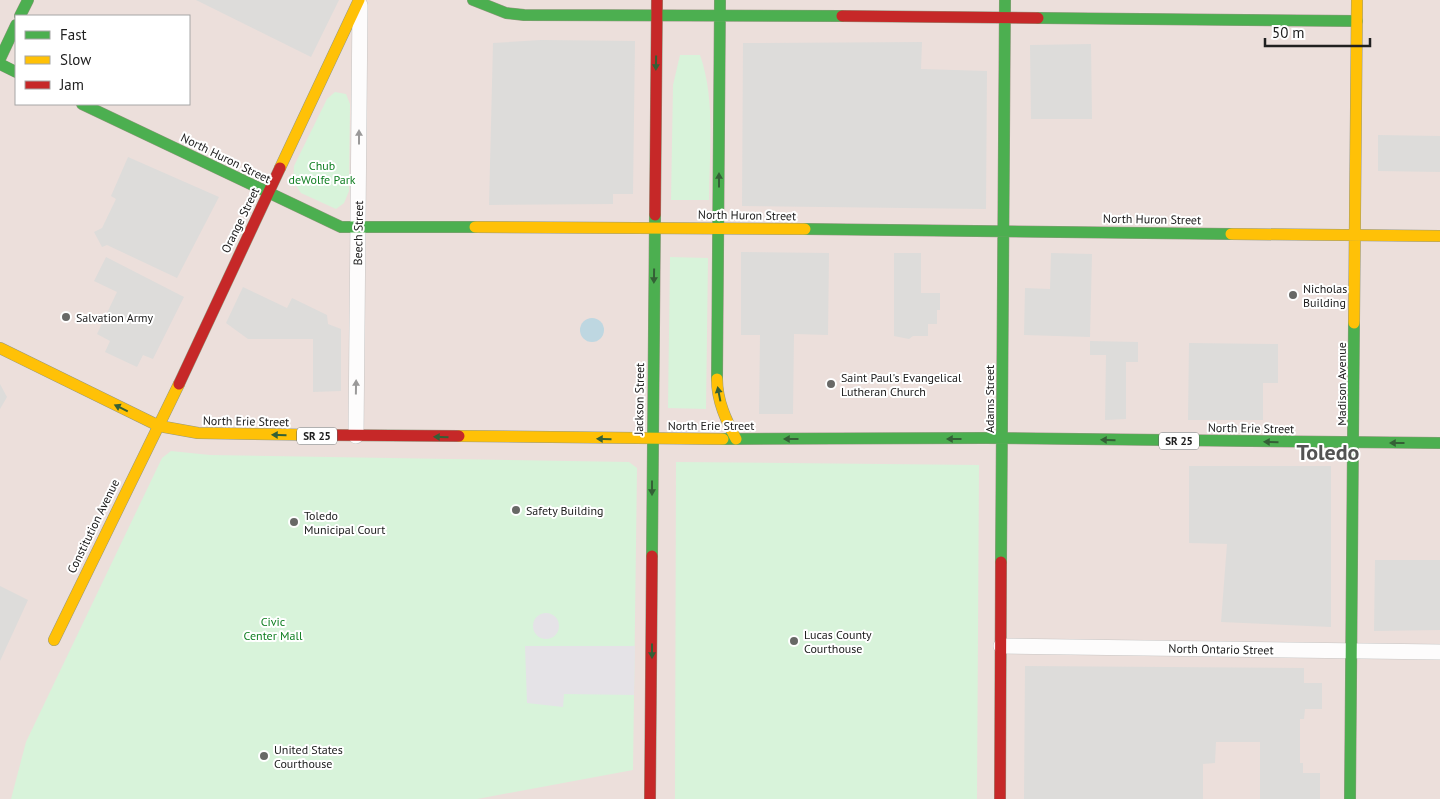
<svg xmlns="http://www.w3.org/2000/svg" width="1440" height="799" font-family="'PT Sans',sans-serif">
  <rect width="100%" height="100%" fill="#efede9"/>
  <path fill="#ecdfdb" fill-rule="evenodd" d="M0,0H1440V799H0ZM16,16H189V104H16Z"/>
  <path fill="#dddcda" d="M196,0H339L311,57Z
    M541,40L635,41L633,194H613V204L489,205L493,43Z
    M922,42L921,69L987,71L986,209L742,206L743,43Z
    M1091,44L1092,119H1031L1030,45Z
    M1378,135L1440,136V172L1378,171Z
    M128,157L219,197L177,278L107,245L102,247L94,232L102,228L116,199L111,196Z
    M741,252L829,253L828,335L794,334L793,414H759L760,335H741Z
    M894,253H921V293H940V310H937V324H928V336H913L909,339L894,336Z
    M1051,253L1092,254L1090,337L1024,335L1025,288L1050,289Z
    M106,257L184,297L153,359L143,355L137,367L105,352L110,341L97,334L117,292L94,281Z
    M243,287L287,308L292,298L327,315L328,324L341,329V391L313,392V339H248L226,323Z
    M1090,341L1138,342V362H1126V419L1105,420L1106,355H1090Z
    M1189,343L1278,344V383H1263V420H1188Z
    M0,384L7,397L0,409Z
    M1189,466H1331V627L1221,622L1227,544L1189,543Z
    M1375,560H1440V630L1374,631Z
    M0,586L28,600L0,661Z
    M1025,666L1304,668V683H1322V709H1305L1304,719H1300V763H1303V773H1320V799H1260V742H1216L1215,763L1203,764V799H1024Z"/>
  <path fill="#d8f3da" d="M680,55H700C716,100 709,153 709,200H671L673,85Z
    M335,92L346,94L350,104L349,191L344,203L336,209L301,193L293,181L294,166L327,99Z
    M670,257L708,258L706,409L668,408Z
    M171,451L210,455L629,462L637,468L633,770L477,799H11L26,742L162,458Z
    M676,462L979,465L977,799H675Z"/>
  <path fill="#e5e3e7" d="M533 626a13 13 0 1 1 26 0a13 13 0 1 1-26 0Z
    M525,646H635L634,695L564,694L563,707L527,703Z"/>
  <path fill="#bed7e1" d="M580 330a12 12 0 1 1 24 0a12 12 0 1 1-24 0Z"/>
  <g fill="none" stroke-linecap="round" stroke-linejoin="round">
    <g stroke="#c7c6c5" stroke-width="16">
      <path id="street" d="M356,436L360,5
        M1001,646L1440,652"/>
    </g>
    <g stroke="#959881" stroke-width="12">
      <path id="fast" d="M473,0L506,13L524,15L842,16
        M20,16L28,0
        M1038,18L1357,21
        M0,59L16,25
        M0,64L16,72
        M82,104L341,227H475
        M805,229L1231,234
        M717,379L720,1
        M723,439L985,438L1440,443
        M652,556L655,215
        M1001,562L1005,0
        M1350,799L1354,323"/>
    </g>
    <g stroke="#959881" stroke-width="12">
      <path id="slow" d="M280,168L359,0
        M475,227L805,229
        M1231,234L1440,236
        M1354,323L1357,0
        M0,348L159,426L198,433L322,435
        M717,379C717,401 726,420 736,439
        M459,436L723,439
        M54,640L179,384"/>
    </g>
    <g stroke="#959881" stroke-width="12">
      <path id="jam" d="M842,16L1038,18
        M655,215L657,0
        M179,384L280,168
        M322,435L459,436
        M650,799L652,556
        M1000,799L1001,562"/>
    </g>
    <use href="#street" stroke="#fdfcfc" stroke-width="15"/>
    <use href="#fast" stroke="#4caf50" stroke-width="11"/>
    <use href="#slow" stroke="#ffc107" stroke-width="11"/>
    <use href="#jam" stroke="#c62828" stroke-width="11"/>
  </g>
  <defs><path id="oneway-solid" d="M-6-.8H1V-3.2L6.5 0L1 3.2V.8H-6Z" transform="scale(1.25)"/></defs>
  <g fill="#346036">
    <use href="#oneway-solid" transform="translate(656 63) rotate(91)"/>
    <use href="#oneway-solid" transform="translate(719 180) rotate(-90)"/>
    <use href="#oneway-solid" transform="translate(654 276) rotate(91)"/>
    <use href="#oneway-solid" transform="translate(719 394) rotate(-101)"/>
    <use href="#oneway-solid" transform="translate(121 408) rotate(-154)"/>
    <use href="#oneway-solid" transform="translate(279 435) rotate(-179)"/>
    <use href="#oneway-solid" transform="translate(441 437) rotate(-179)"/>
    <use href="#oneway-solid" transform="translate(604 439) rotate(-179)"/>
    <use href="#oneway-solid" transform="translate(791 439) rotate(180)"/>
    <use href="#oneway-solid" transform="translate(954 439) rotate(180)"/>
    <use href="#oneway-solid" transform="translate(1108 440) rotate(-179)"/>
    <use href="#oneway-solid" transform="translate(1271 442) rotate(-179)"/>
    <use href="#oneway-solid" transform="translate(1397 443) rotate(-180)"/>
    <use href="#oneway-solid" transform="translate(652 488) rotate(90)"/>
    <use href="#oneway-solid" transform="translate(652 651) rotate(90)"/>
  </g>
  <g fill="#9a9999">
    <use href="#oneway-solid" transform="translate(359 137) rotate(-90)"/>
    <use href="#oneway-solid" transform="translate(356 387) rotate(-89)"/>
  </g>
  <g fill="#686866" stroke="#fff" stroke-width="2">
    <circle cx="1293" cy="295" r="5"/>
    <circle cx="66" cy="317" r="5"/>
    <circle cx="831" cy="384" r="5"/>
    <circle cx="516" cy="510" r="5"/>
    <circle cx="294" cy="522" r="5"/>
    <circle cx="794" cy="641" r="5"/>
    <circle cx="264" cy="756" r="5"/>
  </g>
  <g text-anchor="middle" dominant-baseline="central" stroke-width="4" stroke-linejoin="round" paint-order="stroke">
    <g fill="#fff" stroke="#636363" stroke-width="1">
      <rect x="297" y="427.5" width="40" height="17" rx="4"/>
      <rect x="1159" y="432.5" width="40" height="17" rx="4"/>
    </g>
    <g font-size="11" font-weight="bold" fill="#202020">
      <text x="317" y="436">SR 25</text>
      <text x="1179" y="441">SR 25</text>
    </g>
    <g font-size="12" fill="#202020" stroke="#fff">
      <text transform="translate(226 158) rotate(26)">North Huron Street</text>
      <text transform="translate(747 215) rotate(1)">North Huron Street</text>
      <text transform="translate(1152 219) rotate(1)">North Huron Street</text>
      <text transform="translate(240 220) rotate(-64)">Orange Street</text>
      <text transform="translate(358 233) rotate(-89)">Beech Street</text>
      <text transform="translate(1341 384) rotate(-90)">Madison Avenue</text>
      <text transform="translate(639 399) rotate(-89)">Jackson Street</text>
      <text transform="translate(989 399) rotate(-90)">Adams Street</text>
      <text transform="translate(246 421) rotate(1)">North Erie Street</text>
      <text x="711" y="425">North Erie Street</text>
      <text transform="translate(1251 428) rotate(1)">North Erie Street</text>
      <text transform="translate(93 526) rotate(-64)">Constitution Avenue</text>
      <text transform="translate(1221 649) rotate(1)">North Ontario Street</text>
    </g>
    <g font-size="12" fill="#0f7e21" stroke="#fff">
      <text x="322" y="165">Chub<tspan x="322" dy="14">deWolfe Park</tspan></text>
      <text x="273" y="621">Civic<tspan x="273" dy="14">Center Mall</tspan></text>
    </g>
    <g font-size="12" fill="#202020" stroke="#fff" text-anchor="start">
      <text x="1303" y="288">Nicholas<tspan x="1303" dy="14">Building</tspan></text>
      <text x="76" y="317">Salvation Army</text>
      <text x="841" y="377">Saint Paul's Evangelical<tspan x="841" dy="14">Lutheran Church</tspan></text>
      <text x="526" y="510">Safety Building</text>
      <text x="304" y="515">Toledo<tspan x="304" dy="14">Municipal Court</tspan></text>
      <text x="804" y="634">Lucas County<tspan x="804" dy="14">Courthouse</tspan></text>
      <text x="274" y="749">United States<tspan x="274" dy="14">Courthouse</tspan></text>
    </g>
    <g font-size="22" font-weight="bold" fill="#535353" stroke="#fff">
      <text x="1328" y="452">Toledo</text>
    </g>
  </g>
  <rect x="15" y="15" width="175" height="90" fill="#ffffff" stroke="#a6a6a6"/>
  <rect x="25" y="31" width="25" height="8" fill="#4caf50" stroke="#a6a6a6"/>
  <text x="60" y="40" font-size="15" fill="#202020">Fast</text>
  <rect x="25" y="56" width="25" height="8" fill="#ffc107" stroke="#a6a6a6"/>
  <text x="60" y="65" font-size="15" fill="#202020">Slow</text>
  <rect x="25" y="81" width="25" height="8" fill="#c62828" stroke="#a6a6a6"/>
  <text x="60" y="90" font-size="15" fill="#202020">Jam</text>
  <path d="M1265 38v8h105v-8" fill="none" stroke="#202020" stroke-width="2.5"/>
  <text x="1272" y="38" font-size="15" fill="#202020" stroke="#ffffff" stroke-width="4" paint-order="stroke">50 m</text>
</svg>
